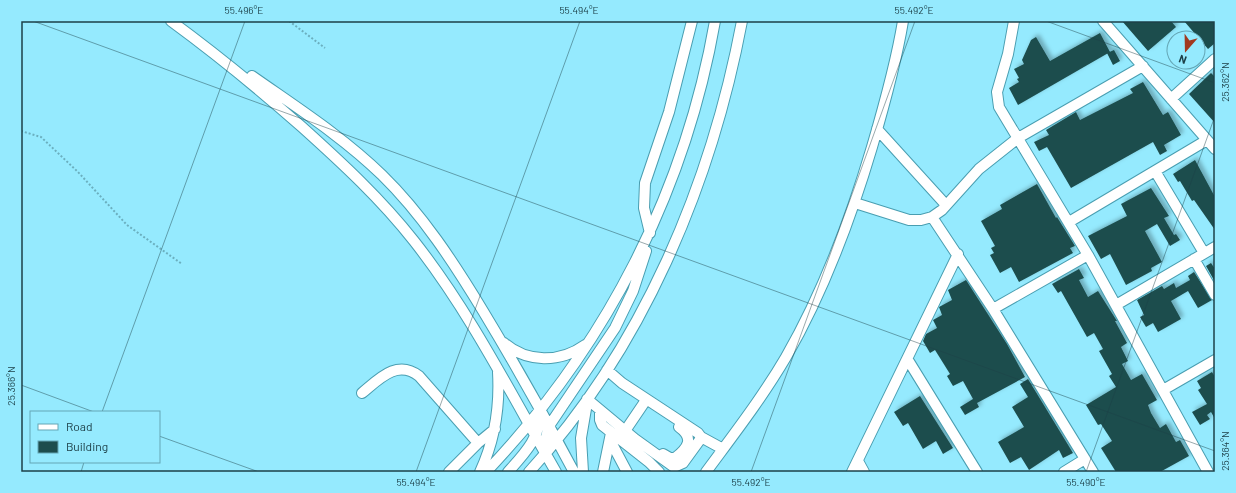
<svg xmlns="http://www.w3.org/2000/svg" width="1236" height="493" font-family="Barlow,sans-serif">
  <defs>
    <filter id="shadow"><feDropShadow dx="3" dy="-3" stdDeviation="2" flood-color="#0004"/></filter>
  </defs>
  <rect width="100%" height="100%" fill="#95eafe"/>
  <path fill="#1d4d4d" filter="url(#shadow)" d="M1122,21H1171L1176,27L1148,51Z
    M1184,21H1215V43L1208,49Z
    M1100,33L1110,52L1018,105L1009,88L1019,82L1017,79L1019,78L1014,69L1024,64L1022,60L1031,40L1036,37L1050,61Z
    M1114,50L1120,61L1113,65L1107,53Z
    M1211,73L1215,77V123L1189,94Z
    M1143,82L1163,115L1168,112L1181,135L1164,145L1167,151L1160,155L1153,142L1071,188L1047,147L1039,151L1034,142L1049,135L1046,130L1076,112L1080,120L1133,93L1130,89Z
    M1195,160L1215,197V230L1194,200L1192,201L1180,181L1178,182L1173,174Z
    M1037,184L1056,218L1057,217L1075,246L1070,248L1073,253L1019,282L1011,267L1000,273L990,255L994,253L991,248L995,246L981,221L1002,209L1000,205Z
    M1151,188L1169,216L1164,218L1174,235L1176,234L1180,240L1170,246L1157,224L1145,231L1162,262L1151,268L1152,271L1126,285L1110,254L1101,259L1088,236L1127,216L1121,204Z
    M1211,263L1215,269V282L1206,266Z
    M1079,269L1084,278L1079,280L1088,297L1098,291L1117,321H1115L1127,343L1121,347L1128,361L1122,364L1131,380L1142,374L1157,400L1148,405L1151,413L1160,428L1166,424L1176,442L1180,440L1189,456L1160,472H1116L1101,448L1112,441L1101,424L1098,425L1086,405L1116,387L1109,376L1112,374L1099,351L1103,349L1094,333L1087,337L1061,291L1058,293L1052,284Z
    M1194,272L1212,300L1198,308L1188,291L1171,301L1181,319L1158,332L1153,323L1146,327L1140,317L1144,315L1137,300L1162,286L1164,289L1174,283L1176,288L1190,280L1188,276Z
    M966,280L1007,344L1025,377L977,403L979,407L965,415L960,407L973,399L963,381L953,386L947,376L950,374L935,350L930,353L923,341L926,334L937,328L933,320L942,315L939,307L952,300L948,290Z
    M1212,372L1215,377V419L1211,412L1207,415L1210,419L1200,425L1192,412L1207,404L1198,390L1201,388L1197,381Z
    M1028,379L1073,453L1063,458L1059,450L1029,470L1021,457L1010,463L998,442L1024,427L1012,407L1028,397L1020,384Z
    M920,396L953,448L943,454L936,441L923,449L908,423L903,426L894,412Z"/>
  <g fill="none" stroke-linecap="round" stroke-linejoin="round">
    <g stroke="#499eb1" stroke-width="12">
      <path id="minor" d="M171,21C216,54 260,90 302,127C342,163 381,199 414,241C470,312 511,394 556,472
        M1014,21L1008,54L997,92L999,107L1088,255L1208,472
        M1103,21L1215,149
        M252,76C296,107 343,137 382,175C422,214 454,263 483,311C515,364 545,417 574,472
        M1171,99L1215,59
        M877,129L946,205
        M1155,171L1204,253
        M855,203L909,220H921L932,217L942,210L979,169L1018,138L1143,66
        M932,217L993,309L1093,472
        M1069,222L1207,140
        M650,233L644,208L645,183L669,112L692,21
        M1194,259L1215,295
        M1116,305L1215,247
        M993,309L1088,255
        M504,343C527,363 560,363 585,345
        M908,360L977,472
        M1163,390L1215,360
        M362,393C379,379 397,359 419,376L478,443
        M587,399L635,439L674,467L683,463L699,441L701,437L698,433L622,383L607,370
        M600,410V420L602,425L649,462L659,472
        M625,431L646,400
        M701,437L723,449
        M610,440L627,472
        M545,452L546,437L549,426L615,328L633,291L646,251
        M663,454L670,458H675C689,447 694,438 679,427
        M858,461L864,472
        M449,472L478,443L495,429
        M480,472C495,440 500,407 498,372
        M486,472C606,346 685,192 715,21
        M508,472C525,453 540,438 541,411
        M529,472C642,349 711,185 742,21
        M583,472L581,438L587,403
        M603,472L611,433
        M706,472C734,434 762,398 786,357C824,291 850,221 872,147C884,106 896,64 903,21
        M852,472L958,254
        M1064,472L1085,459"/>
    </g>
    <path stroke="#6bafbf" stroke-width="2" stroke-dasharray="2 2" stroke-linecap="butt" d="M289,21L325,48
      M21,131L41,137L78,172L127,225L182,264"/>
    <use href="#minor" stroke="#fff" stroke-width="10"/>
  </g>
  <path fill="none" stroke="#1d4048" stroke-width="1" stroke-opacity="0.45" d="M33,21L1215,451M1046,21L1215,83M21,385L94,412M102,412L245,21M159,436L259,472M81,472L84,462M416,472L580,21M751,472L915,21M1086,472L1215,116"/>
  <rect width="1236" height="493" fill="none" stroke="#95eafe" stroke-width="44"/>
  <rect x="30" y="411" width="130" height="52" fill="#95eafe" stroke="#65a6b5"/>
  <rect x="38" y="424" width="20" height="6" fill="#ffffff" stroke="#65a6b5"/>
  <text x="66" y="431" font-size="12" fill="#1d4048">Road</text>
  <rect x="38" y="441" width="20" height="12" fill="#1d4d4d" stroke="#65a6b5"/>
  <text x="66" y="451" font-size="12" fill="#1d4048">Building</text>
  <g transform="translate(1186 50) rotate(200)"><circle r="19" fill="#95eafe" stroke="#65a6b5"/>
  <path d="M0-3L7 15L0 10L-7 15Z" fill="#a1391f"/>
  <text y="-6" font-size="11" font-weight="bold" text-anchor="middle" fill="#1d4048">N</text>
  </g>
  <rect x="22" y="22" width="1192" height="449" fill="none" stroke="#1d4048" stroke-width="1.5"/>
  <g font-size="10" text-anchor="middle" fill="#1d4048">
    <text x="244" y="14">55.496°E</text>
    <text x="579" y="14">55.494°E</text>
    <text x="914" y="14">55.492°E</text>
    <text transform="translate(1225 82) rotate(-90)" y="4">25.362°N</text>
    <text transform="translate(11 386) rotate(-90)" y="4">25.366°N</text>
    <text transform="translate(1225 451) rotate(-90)" y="4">25.364°N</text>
    <text x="416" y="486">55.494°E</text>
    <text x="751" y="486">55.492°E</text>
    <text x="1086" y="486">55.490°E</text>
  </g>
</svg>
